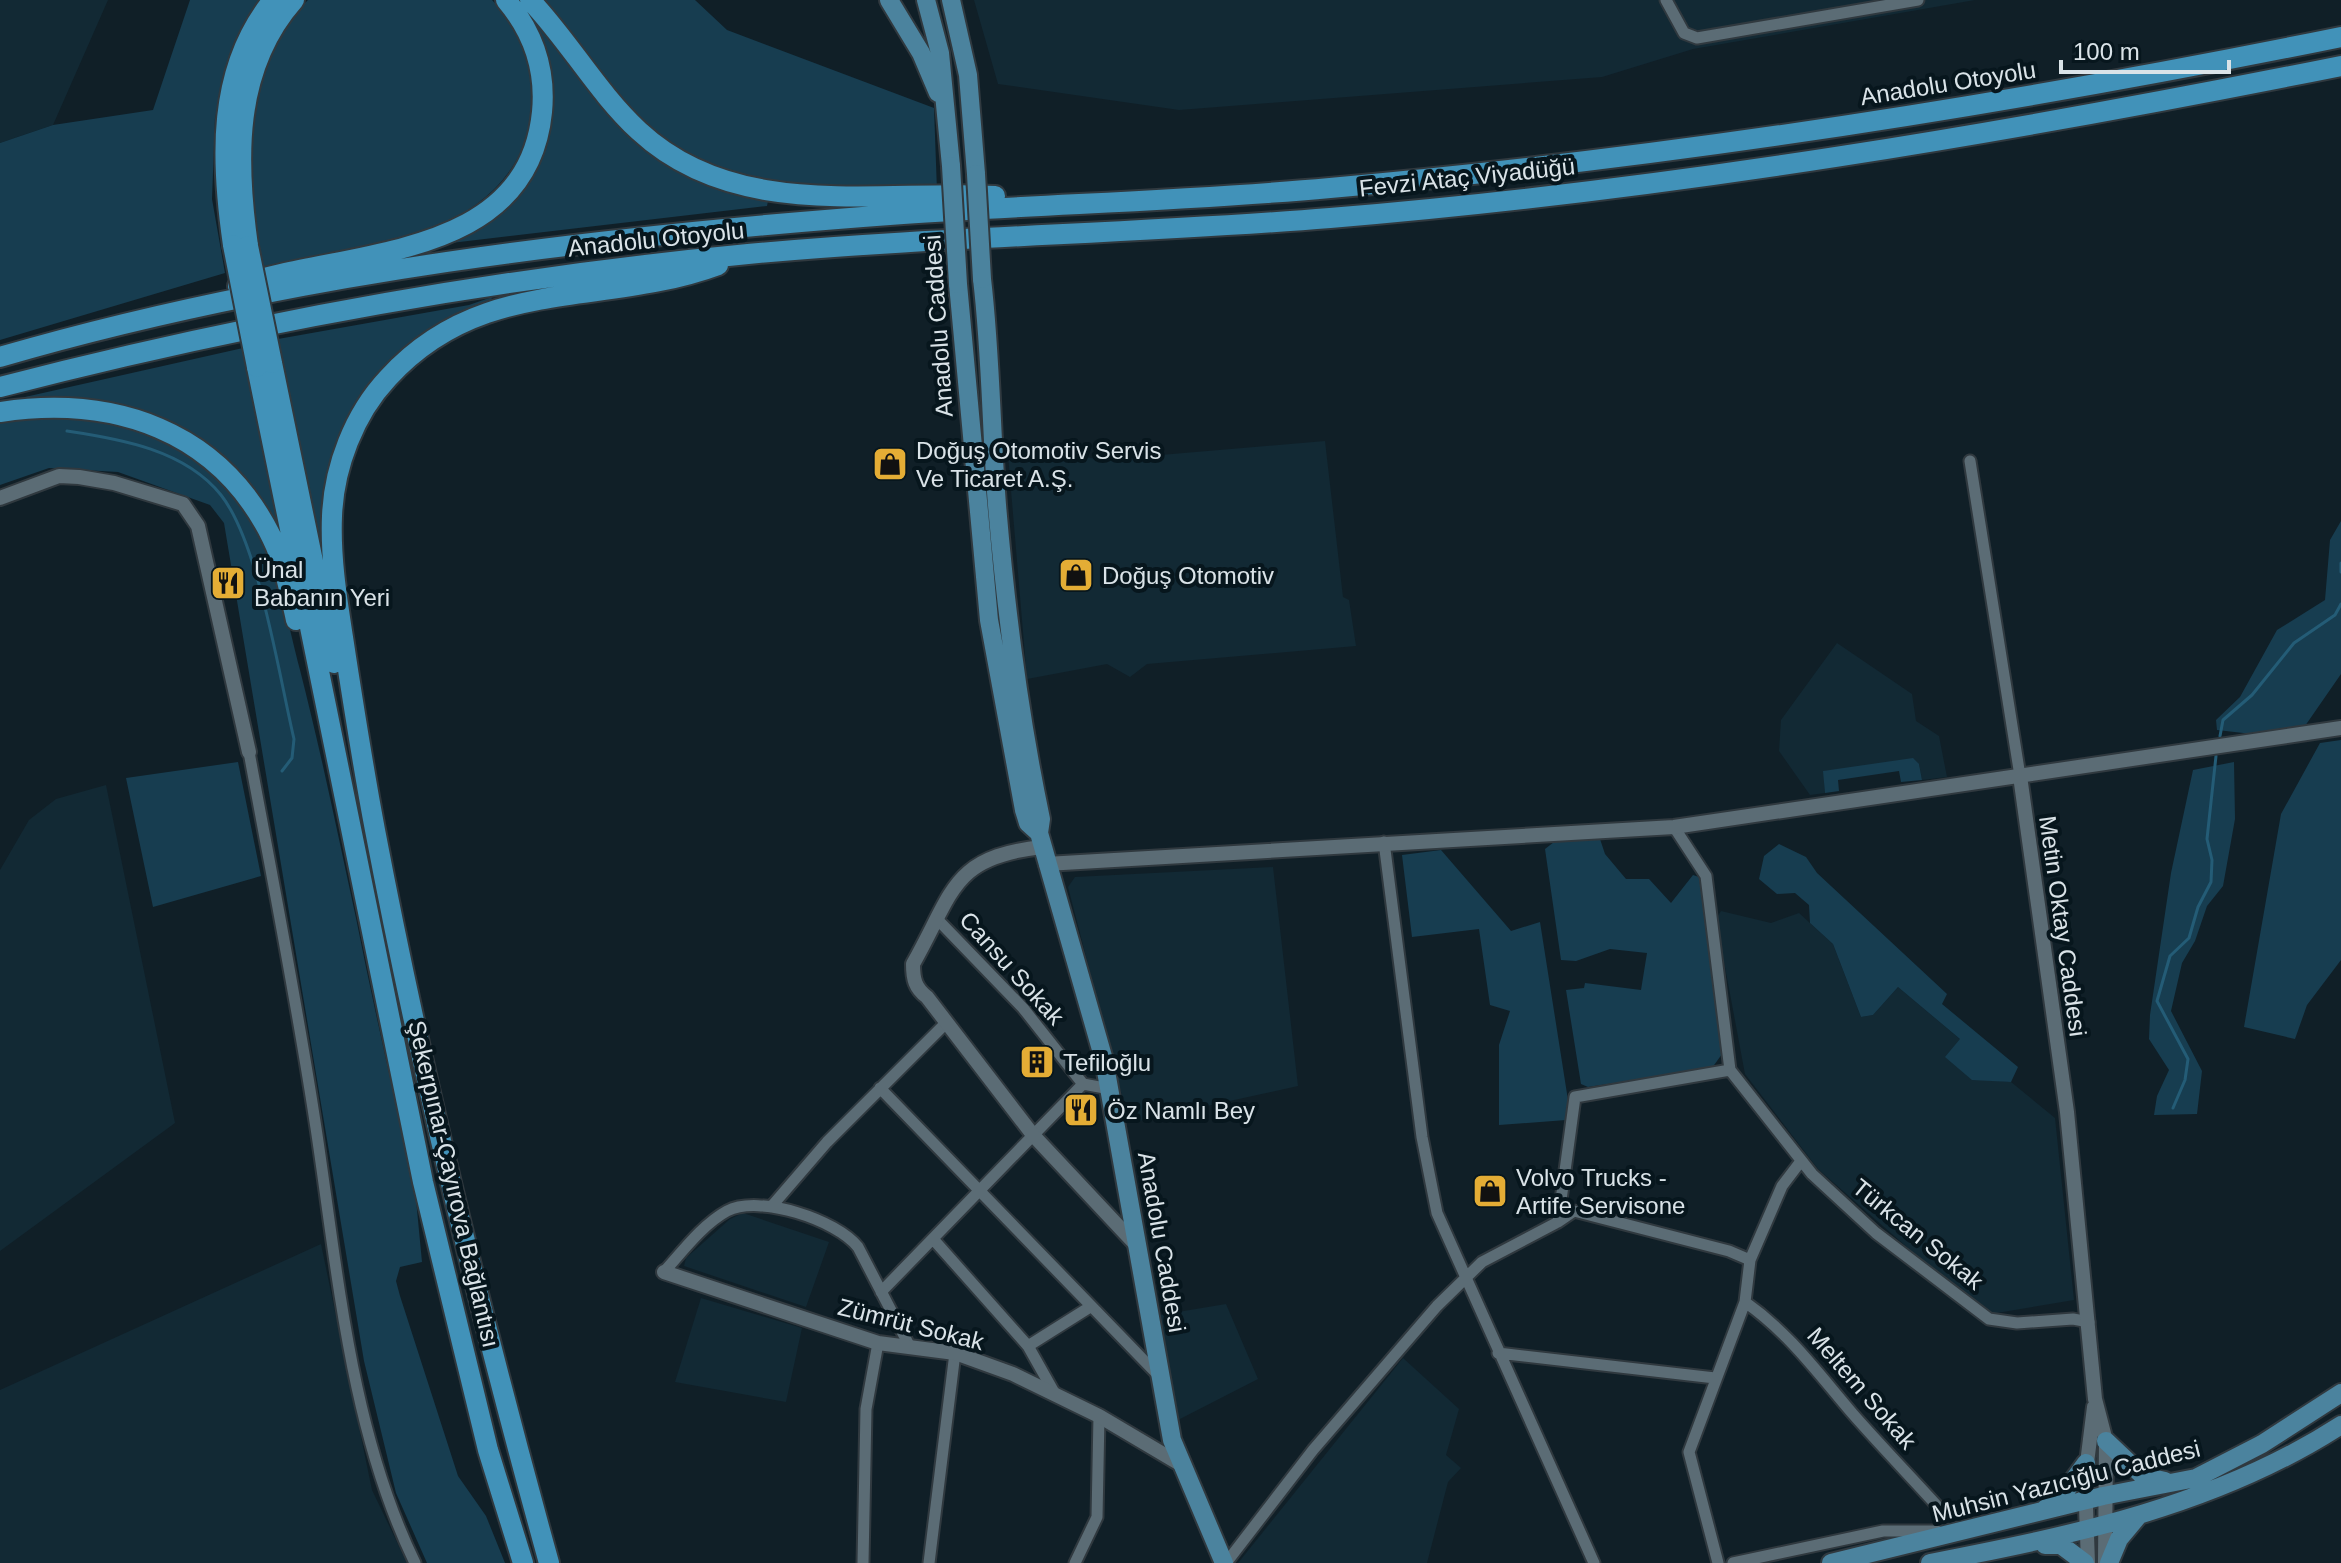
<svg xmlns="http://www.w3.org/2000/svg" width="2341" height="1563" font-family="Helvetica,sans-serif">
  <rect width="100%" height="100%" fill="#101f27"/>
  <path fill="#122934" d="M0,0H108L53,125L0,143Z
    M974,0H1975L1693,49L1602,77L1179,110L998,84Z
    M1325,441L1343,597L1349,600L1356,646L1147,664L1130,677L1107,664L1027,679L1007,443L1102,460Z
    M1837,643L1912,694L1916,721L1939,736L1947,777L1922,780L1919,764L1824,771L1825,793L1810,795L1779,751L1781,720Z
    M106,785L175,1123L0,1251V870L29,820L56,799Z
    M1273,867L1298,1086L1129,1123L1068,887L1075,877Z
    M1721,911L1771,923L1799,913L1833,944L1861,1017L1873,1015L1898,987L1960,1039L1972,1079L2011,1082L2055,1118L2074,1300L1991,1314L1925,1263L1818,1169L1745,1074L1716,919Z
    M743,1213L829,1242L806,1307L684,1266L686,1258L730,1219Z
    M321,1244L372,1490L407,1563H0V1390Z
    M701,1298L802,1328L786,1402L675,1382Z
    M1226,1304L1258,1379L1178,1420L1160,1315Z
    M1403,1358L1459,1409L1446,1455L1461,1468L1448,1482L1427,1563H1238Z"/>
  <path fill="#173d50" d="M190,0H264L234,43L215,118L212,199L225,273L0,340V143L53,125L153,110Z
    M308,0H492C520,30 539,69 533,111C514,238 363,248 263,270C249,176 233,73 308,0Z
    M541,0H695L727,30L934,108L937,191C836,194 715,190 637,119C606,91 569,35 541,0Z
    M533,12L664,162L724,189L768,201L767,206L451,243L539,155L547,132L551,108L528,14Z
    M492,297L491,302L472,309L343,432L331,601L278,339L469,305Z
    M243,348L285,550L201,440C137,400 97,402 26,401L25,397Z
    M22,417C104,418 166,425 226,487C273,536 284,608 300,670C321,752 338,835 356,918C374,1009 395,1099 415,1189L422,1262L400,1267L396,1281L400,1296L458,1476L486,1516L505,1563H427L396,1493L364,1361L224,523L210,505L118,472L49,468L0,485V422Z
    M2341,521V674L2305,726L2252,734L2217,730L2216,720L2240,697L2277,630L2325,600L2330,540Z
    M2341,740V960L2307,1005L2295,1039L2244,1027L2281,814L2320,743Z
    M1913,758L1919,764L1922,780L1901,782L1899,771L1838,780L1839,791L1825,793L1823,771Z
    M238,762L261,876L153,907L126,778Z
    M2234,762L2235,819L2223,886L2207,906L2195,941L2182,963L2171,1011L2202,1071L2197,1114L2154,1115L2157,1096L2169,1070L2149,1039L2150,1015L2171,873L2193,770Z
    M1600,839L1605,854L1626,879H1649L1671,903L1693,875L1699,877L1722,1054L1712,1068L1588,1087L1581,1084L1566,990L1584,988L1585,983L1641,990L1647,953L1610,949L1576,961L1561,960L1545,849L1554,842Z
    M1779,844L1806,857L1817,873L1947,994L1942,1004L2018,1067L2011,1082L1972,1080L1945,1057L1960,1039L1898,987L1873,1015L1861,1017L1833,944L1810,923L1809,905L1795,893L1777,894L1759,879L1764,856Z
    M1441,850L1511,931L1540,922L1568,1100L1566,1120L1499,1125V1045L1510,1011L1490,1005L1479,929L1412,937L1402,855Z"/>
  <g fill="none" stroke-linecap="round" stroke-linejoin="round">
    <path stroke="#245c76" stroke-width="3" d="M67,431C121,439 185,450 221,495C259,543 279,676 294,739L292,758L282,771
      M2341,563V572
      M2220,736L2223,720L2252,695L2294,643L2335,615L2341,604
      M2173,1108L2185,1080L2188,1059L2157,1001L2170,956L2189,938L2198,907L2211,882L2212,860L2207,839L2216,756"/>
    <g stroke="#30393f" stroke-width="15">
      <path id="minor" d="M1666,0L1684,33L1697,38L1918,0
        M1970,461L2020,776
        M249,752C272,877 297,1002 316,1128C338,1273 350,1429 415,1563
        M1674,827L1706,876L1730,1070
        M1384,842L1422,1137L1437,1213L1594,1563
        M938,920L1023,1008L1083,1084
        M880,1088L1160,1377
        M771,1207L827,1142L945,1024
        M1558,1222L1574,1211L1729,1251L1750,1260
        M933,1239L1028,1346L1055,1394
        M664,1272C682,1252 703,1224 727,1211C759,1194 837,1220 858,1247L910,1347
        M881,1292L1083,1084L1110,1089
        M1745,1302C1789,1333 1817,1372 1852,1413C1880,1445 1910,1476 1939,1508
        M1028,1346L1090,1307
        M1498,1353L1715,1378
        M863,1563L866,1409L878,1343
        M929,1563L955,1353
        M1075,1563L1097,1517L1099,1416
        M1226,1563L1313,1450L1437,1306L1482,1262L1558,1222L1575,1097L1730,1070L1812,1174L1876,1233L1989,1319L2017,1323L2073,1319L2089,1322
        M1718,1563L1689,1452L1745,1302L1750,1260L1782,1186L1801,1161
        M1733,1563L1883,1531H1937"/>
    </g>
    <g stroke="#30393f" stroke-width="18">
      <path id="tertiary" d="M0,498L59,476L79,477L114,483L183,504L198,526L249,752
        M2020,776L2067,1112L2095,1399L2106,1441L2105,1563
        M1042,847C951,857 954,892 913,964C913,979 915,988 927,997L1033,1135L1138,1247
        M1046,864L1674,827L2341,728
        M664,1272L878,1343L955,1353L1013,1374L1099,1416L1180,1464
        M2088,1563L2085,1479L2094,1407"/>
    </g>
    <g stroke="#30393f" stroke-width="22">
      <path id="primary" d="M889,0L921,53L938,93
        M926,0L940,53L951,166
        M951,0L968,75L976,174
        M982,279C991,354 991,430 997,505C1006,612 1019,715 1041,819L1039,833L1104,1060L1172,1440L1224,1563
        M958,284L989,620L1024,810L1028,823L1039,833
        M2106,1441L2143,1476L2165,1481
        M2046,1508L2059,1500L2086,1463
        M2045,1545H2061L2085,1563
        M1831,1563L2103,1496L2196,1478L2262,1444L2341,1393
        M1930,1563C2073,1535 2216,1506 2341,1425
        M2109,1563L2119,1539L2139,1515"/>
    </g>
    <g stroke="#30393f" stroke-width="24">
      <path id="motorway" d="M530,0C569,41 597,92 639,131C736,221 876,190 995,196
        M233,245C221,162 216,70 273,0
        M248,246C236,161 233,69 294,0
        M238,286C344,249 527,263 542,112C546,70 533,32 506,0
        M0,357C292,272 600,236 903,214C1045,204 1188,201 1330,188C1670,158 2007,105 2341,37
        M272,363L334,663
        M257,367L423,1182L488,1450L523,1563
        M0,387C247,323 495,278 748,254C942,236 1137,234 1330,218C1670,190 2007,133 2341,66
        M0,412C114,395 219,430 272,538C284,562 290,593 296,620
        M549,1563C482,1321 422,1077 375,830C364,772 355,715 346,657C339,610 330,563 332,516C334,467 354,414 388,378C483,274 602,308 718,265"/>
    </g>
    <use href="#minor" stroke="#5b6c75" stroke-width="11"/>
    <use href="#tertiary" stroke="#5b6c75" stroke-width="14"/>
    <use href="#primary" stroke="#4b839e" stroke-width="18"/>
    <use href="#motorway" stroke="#4192b9" stroke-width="20"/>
    <g stroke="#30393f" stroke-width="22" stroke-linecap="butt">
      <path id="primary-bridge" d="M951,166L958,284
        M976,174L982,279"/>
    </g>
    <g stroke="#30393f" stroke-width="24" stroke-linecap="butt">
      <path id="motorway-bridge" d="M233,245L257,367
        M248,246L272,363"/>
    </g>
    <use href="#primary-bridge" stroke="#4b839e" stroke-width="18"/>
    <use href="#motorway-bridge" stroke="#4192b9" stroke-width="20"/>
  </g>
  <defs>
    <g id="shop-square" transform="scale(1.8)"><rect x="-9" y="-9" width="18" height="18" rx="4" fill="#e4ad35" stroke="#07161d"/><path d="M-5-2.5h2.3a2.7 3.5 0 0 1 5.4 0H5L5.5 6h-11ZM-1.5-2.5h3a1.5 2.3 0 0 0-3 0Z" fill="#111"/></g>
    <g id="restaurant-square" transform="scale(1.8)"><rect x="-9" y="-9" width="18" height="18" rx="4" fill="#e4ad35" stroke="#07161d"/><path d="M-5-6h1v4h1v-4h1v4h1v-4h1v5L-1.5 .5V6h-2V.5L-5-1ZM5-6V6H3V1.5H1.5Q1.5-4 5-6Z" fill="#111"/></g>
    <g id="building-square" transform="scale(1.8)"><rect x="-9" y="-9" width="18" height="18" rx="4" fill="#e4ad35" stroke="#07161d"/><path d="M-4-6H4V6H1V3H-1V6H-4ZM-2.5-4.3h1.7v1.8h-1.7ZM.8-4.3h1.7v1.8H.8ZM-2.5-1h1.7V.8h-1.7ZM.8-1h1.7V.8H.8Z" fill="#111"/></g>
  </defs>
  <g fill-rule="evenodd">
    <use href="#shop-square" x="890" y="464"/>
    <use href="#shop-square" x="1076" y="575"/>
    <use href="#restaurant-square" x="228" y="583"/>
    <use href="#building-square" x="1037" y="1062"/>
    <use href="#restaurant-square" x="1081" y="1110"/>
    <use href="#shop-square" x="1490" y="1191"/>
  </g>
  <g text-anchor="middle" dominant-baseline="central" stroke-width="8" stroke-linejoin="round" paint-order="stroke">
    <g font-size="24" fill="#dae3e8" stroke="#07161d">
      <text transform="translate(1948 83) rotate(-9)">Anadolu Otoyolu</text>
      <text transform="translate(1467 177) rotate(-6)">Fevzi Ataç Viyadüğü</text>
      <text transform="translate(656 239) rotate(-6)">Anadolu Otoyolu</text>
      <text transform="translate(938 326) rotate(-94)">Anadolu Caddesi</text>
      <text transform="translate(2063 926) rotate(82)">Metin Oktay Caddesi</text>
      <text transform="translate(1012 968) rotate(48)">Cansu Sokak</text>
      <text transform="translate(454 1184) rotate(77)">Şekerpınar-Çayırova Bağlantısı</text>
      <text transform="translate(1918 1234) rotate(39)">Türkcan Sokak</text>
      <text transform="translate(1162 1242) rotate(80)">Anadolu Caddesi</text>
      <text transform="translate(911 1324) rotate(14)">Zümrüt Sokak</text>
      <text transform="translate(1862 1388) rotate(49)">Meltem Sokak</text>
      <text transform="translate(2066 1481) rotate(-14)">Muhsin Yazıcığlu Caddesi</text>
    </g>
    <g font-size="24" fill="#dae3e8" stroke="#07161d" text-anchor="start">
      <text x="916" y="450">Doğuş Otomotiv Servis<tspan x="916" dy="28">Ve Ticaret A.Ş.</tspan></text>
      <text x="254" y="569">Ünal<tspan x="254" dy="28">Babanın Yeri</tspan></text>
      <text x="1102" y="575">Doğuş Otomotiv</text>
      <text x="1063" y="1062">Tefiloğlu</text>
      <text x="1107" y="1110">Öz Namlı Bey</text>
      <text x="1516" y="1177">Volvo Trucks -<tspan x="1516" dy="28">Artife Servisone</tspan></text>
    </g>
  </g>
  <path d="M2061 60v12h168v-12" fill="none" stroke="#dae3e8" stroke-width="4"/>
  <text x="2073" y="60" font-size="24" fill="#dae3e8" stroke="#07161d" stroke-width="6" paint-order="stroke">100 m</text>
</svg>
